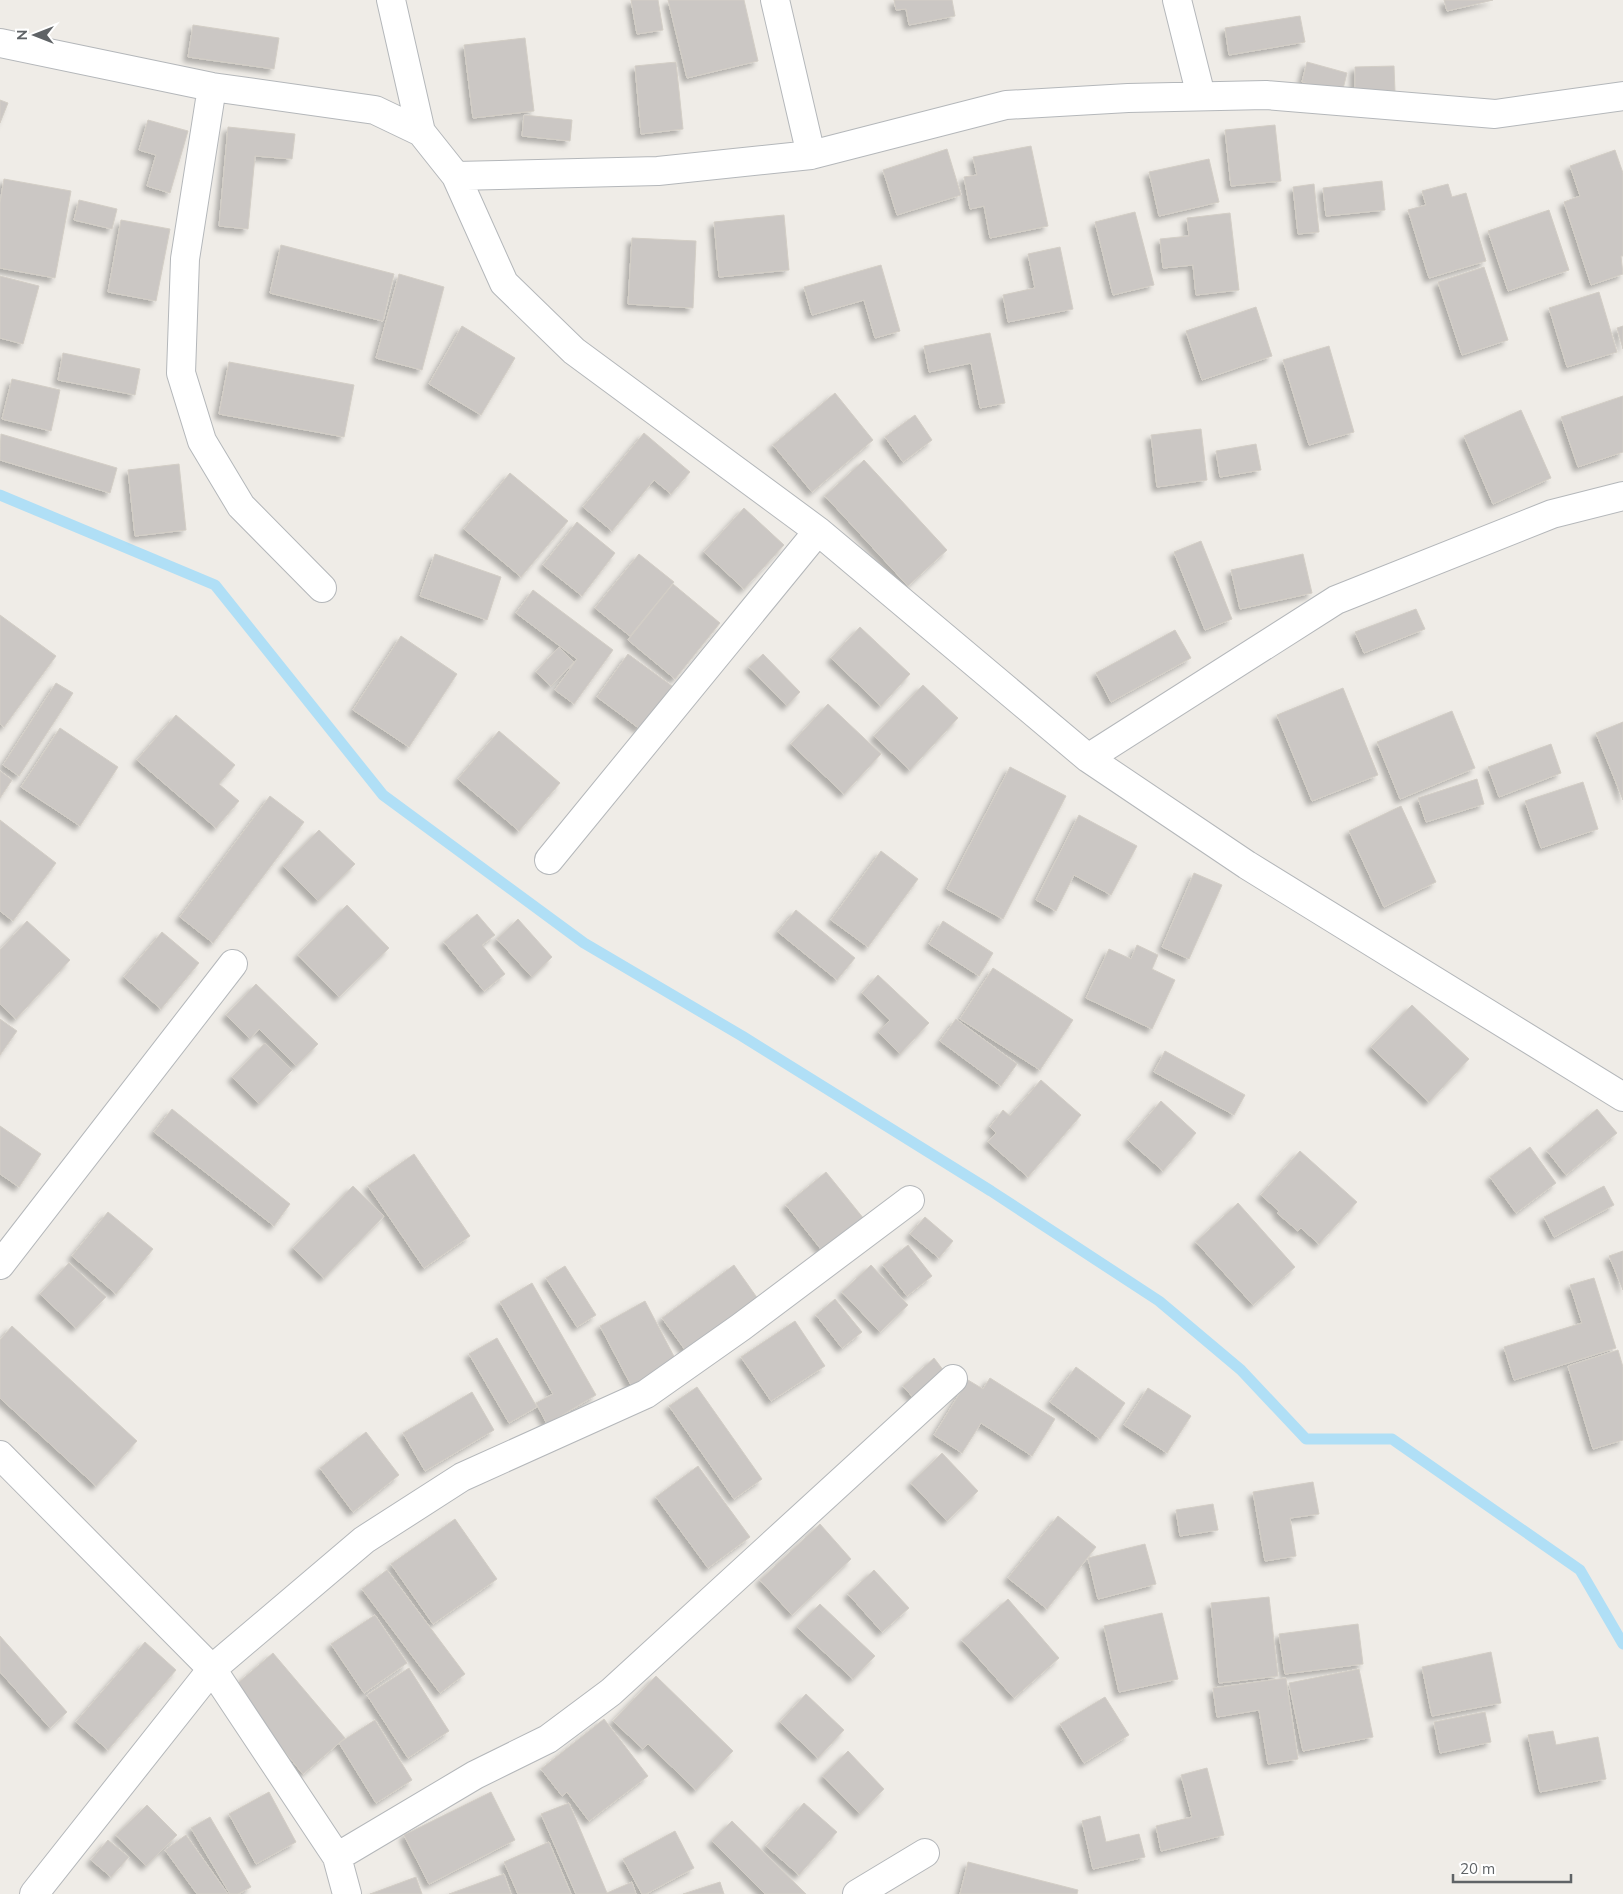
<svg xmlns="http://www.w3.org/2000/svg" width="1623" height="1894" font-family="Mulish,sans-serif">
  <defs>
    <filter id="shadow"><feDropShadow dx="-4.5" dy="4.5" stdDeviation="2.5" flood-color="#0004"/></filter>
  </defs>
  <rect width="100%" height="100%" fill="#efece7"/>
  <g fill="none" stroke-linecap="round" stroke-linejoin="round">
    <path stroke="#b0dff6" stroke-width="11" d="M0,495L215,585L383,795L584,943L742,1036L991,1191L1159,1301L1241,1370L1306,1439H1392L1580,1570L1623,1644"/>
  </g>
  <path fill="#cbc7c4" stroke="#d3cec6" filter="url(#shadow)" d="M631,0H658L663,30L637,34Z
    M668,0H744L758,61L687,78Z
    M894,0H952L955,16L909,25L906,9L896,10Z
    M1444,0H1493L1447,11Z
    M1300,16L1305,42L1229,55L1225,28Z
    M193,25L279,38L274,69L188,57Z
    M525,38L534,111L473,118L464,45Z
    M676,62L683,129L641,134L635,66Z
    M1307,62L1347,73L1342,93L1302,82Z
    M1394,66L1395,91H1355V67Z
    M0,100L8,103L0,123Z
    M524,115L572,120L570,141L522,136Z
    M148,120L188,131L170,193L147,186L156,155L139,150Z
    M1275,125L1281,181L1231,186L1225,130Z
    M228,127L295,134L292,159L255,156L248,229L219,226Z
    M1031,146L1048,226L990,238L984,206L970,209L964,177L977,175L973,157Z
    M947,149L961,195L897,215L883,170Z
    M1615,150L1623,173V256H1621L1623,274L1591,285L1564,202L1580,196L1570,166Z
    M1209,159L1219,202L1159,216L1149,172Z
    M4,179L71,191L55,278L0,268V203Z
    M1382,181L1385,210L1326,216L1323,188Z
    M1314,184L1319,232L1298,234L1293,187Z
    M1448,184L1452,197L1466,193L1486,261L1429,278L1408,210L1426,205L1422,191Z
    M79,200L117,209L112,229L74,220Z
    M1549,210L1569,270L1508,291L1488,231Z
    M1135,212L1154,285L1113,295L1095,222Z
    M1230,213L1239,290L1196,295L1193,265L1163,268L1160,239L1189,236L1187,218Z
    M784,215L789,270L719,277L714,222Z
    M121,220L170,229L156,301L108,292Z
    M632,238L696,241L693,308L628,304Z
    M281,245L394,274L383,321L270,293Z
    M1060,247L1073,309L1008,322L1003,295L1035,288L1028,254Z
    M881,265L900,331L875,338L864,300L812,315L804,287Z
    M1484,267L1508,340L1462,355L1438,282Z
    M399,274L444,287L422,370L376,358Z
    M0,276L39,286L23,344L0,338Z
    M1599,292L1617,352L1567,367L1549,308Z
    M1256,307L1272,356L1202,380L1186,331Z
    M462,326L515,358L481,415L429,384Z
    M1623,326V349L1617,328Z
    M990,333L1005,403L980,408L971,363L929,372L924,346Z
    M1329,346L1354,432L1309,445L1283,360Z
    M63,353L140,369L135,395L58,380Z
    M229,362L354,385L344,437L219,414Z
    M12,379L60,390L51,431L2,419Z
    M835,393L873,440L812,492L773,445Z
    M1623,396V452L1578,467L1561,417Z
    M1521,410L1551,478L1493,504L1464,436Z
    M915,415L932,440L903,462L885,437Z
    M1201,429L1207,480L1157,487L1151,435Z
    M644,433L690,472L671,494L654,480L612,531L583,507Z
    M1,434L117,468L110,493L0,460Z
    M1256,444L1261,470L1220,477L1216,451Z
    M864,460L947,550L908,586L825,496Z
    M179,464L186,530L135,536L128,470Z
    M510,473L568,521L521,577L464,529Z
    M744,508L784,545L744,589L704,552Z
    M577,522L615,553L582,596L543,565Z
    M1201,541L1232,619L1205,630L1174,552Z
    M435,554L501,577L487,620L420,596Z
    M639,554L674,582L630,636L595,608Z
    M1303,554L1312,593L1240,609L1231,570Z
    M673,584L720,623L675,679L628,640Z
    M533,590L613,650L574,704L555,690L577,659L516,613Z
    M1416,609L1425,629L1364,653L1355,632Z
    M0,615L56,656L4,727L0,724Z
    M860,627L910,674L881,706L831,658Z
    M1175,630L1191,658L1111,702L1096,673Z
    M401,636L457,674L409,747L353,710Z
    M559,647L574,662L551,686L536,672Z
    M628,654L672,686L640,729L597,697Z
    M763,654L800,692L787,706L749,667Z
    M56,683L73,693L19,776L3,765Z
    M923,685L958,718L910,770L874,736Z
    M1343,688L1378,775L1312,801L1277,715Z
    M828,704L881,754L844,794L791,744Z
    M1452,711L1475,768L1400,799L1377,742Z
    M176,715L235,765L219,784L239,801L216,828L137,760Z
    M1623,722V800L1596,733Z
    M60,728L118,767L80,826L21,787Z
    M499,731L560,783L519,831L458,779Z
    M1551,744L1561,773L1499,797L1488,767Z
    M1010,767L1066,796L1003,919L947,889Z
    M0,771L12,780L0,798Z
    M1477,779L1484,804L1426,822L1418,798Z
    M1583,782L1598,829L1541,848L1525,801Z
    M270,796L304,822L213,943L180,917Z
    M1401,806L1436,882L1384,907L1349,831Z
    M1079,815L1137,846L1111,895L1074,875L1056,911L1036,900Z
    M0,820L56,863L13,921L0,911Z
    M319,830L355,864L318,901L283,866Z
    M881,851L918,879L868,947L831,920Z
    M1194,873L1222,885L1189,959L1162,947Z
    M347,905L389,948L339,997L298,955Z
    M796,910L855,958L837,980L778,932Z
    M477,914L495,935L482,945L505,974L484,991L444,942Z
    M518,919L552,957L532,977L497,939Z
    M27,921L70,960L16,1019L0,1004V950Z
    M943,921L993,953L979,976L929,944Z
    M162,932L199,963L161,1009L124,977Z
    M1137,945L1158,955L1152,969L1175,980L1152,1029L1086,998L1109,949L1131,959Z
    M993,968L1073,1020L1040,1070L960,1019Z
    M878,975L929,1023L900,1054L878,1032L890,1020L862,993Z
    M256,984L318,1044L296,1066L259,1029L250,1039L226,1015Z
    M1412,1005L1469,1059L1429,1102L1371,1047Z
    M0,1019L17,1031L0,1055Z
    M956,1019L1017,1064L1001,1086L940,1041Z
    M265,1043L292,1070L259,1104L232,1077Z
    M1165,1051L1245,1095L1234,1115L1154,1072Z
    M1041,1080L1081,1115L1028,1177L988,1142L996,1133L990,1127L1003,1110L1010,1116Z
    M1161,1101L1196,1133L1163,1171L1128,1140Z
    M172,1109L290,1204L274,1226L154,1132Z
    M1597,1109L1617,1133L1566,1175L1547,1151Z
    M0,1126L41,1154L19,1187L0,1174Z
    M1530,1147L1556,1183L1516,1213L1490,1177Z
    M1300,1151L1357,1202L1319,1244L1301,1228L1298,1231L1277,1213L1279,1211L1261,1195Z
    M414,1154L470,1236L424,1268L368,1186Z
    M826,1172L864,1219L824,1253L786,1205Z
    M353,1186L384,1216L324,1278L293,1248Z
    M1604,1186L1614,1205L1554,1237L1544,1217Z
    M1238,1203L1295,1267L1253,1305L1196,1242Z
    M108,1212L153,1249L116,1294L72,1256Z
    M925,1217L953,1241L939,1258L910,1234Z
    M908,1245L932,1276L907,1296L883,1265Z
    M1623,1251V1290L1609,1256Z
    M69,1263L106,1297L76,1328L40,1294Z
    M734,1265L763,1306L691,1358L662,1318Z
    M871,1265L908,1305L880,1332L842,1292Z
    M565,1266L596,1315L577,1327L546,1278Z
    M1594,1278L1616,1348L1514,1380L1504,1347L1582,1323L1570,1285Z
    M532,1283L596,1395L547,1424L536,1403L553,1394L500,1302Z
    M835,1299L862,1332L842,1348L816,1315Z
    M645,1301L678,1364L632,1387L600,1326Z
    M795,1321L825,1366L771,1401L741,1357Z
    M12,1326L137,1441L96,1486L0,1398V1340Z
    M497,1338L537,1407L509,1423L469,1354Z
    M1618,1350L1623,1367V1440L1593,1449L1568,1366Z
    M934,1358L947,1375L917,1402L903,1386Z
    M1076,1367L1125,1403L1100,1439L1050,1402Z
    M990,1378L1055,1419L1032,1456L981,1423L962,1453L934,1435L968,1380L983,1389Z
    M697,1387L762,1479L734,1499L669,1406Z
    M1148,1388L1191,1416L1167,1453L1124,1425Z
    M472,1392L494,1430L425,1471L403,1433Z
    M366,1432L399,1475L353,1512L320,1468Z
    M942,1453L978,1491L947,1521L911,1483Z
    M698,1466L750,1537L708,1568L656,1497Z
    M1313,1482L1319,1514L1290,1518L1296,1556L1265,1561L1253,1492Z
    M1213,1504L1218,1530L1180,1536L1176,1510Z
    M1058,1516L1096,1547L1047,1609L1008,1578Z
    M455,1519L497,1579L433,1624L391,1564Z
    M820,1524L851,1559L792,1615L760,1580Z
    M1145,1544L1156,1584L1098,1599L1088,1558Z
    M387,1570L465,1674L440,1693L362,1589Z
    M874,1570L909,1608L882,1632L848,1594Z
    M1269,1597L1278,1676L1219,1683L1211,1603Z
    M1008,1599L1059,1658L1014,1698L962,1640Z
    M820,1604L875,1656L853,1679L797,1627Z
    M1162,1613L1178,1679L1119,1692L1104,1626Z
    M375,1615L407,1663L364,1693L331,1644Z
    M1358,1624L1363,1664L1285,1674L1279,1634Z
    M0,1636L67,1712L50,1728L0,1672Z
    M145,1642L176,1670L108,1750L76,1722Z
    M1491,1652L1501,1703L1432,1716L1422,1667Z
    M273,1653L345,1738L303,1774L232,1688Z
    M409,1668L449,1731L408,1758L367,1695Z
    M1359,1669L1373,1737L1303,1751L1289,1683Z
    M656,1676L733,1751L696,1790L648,1744L643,1749L613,1721Z
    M1286,1678L1298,1759L1268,1764L1259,1710L1217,1717L1213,1688Z
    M806,1694L844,1730L818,1758L780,1722Z
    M1105,1697L1129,1735L1084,1763L1060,1724Z
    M1485,1712L1491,1742L1440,1753L1434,1722Z
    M604,1719L648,1776L589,1821L567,1792L562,1796L541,1769Z
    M375,1720L412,1780L376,1803L339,1743Z
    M1553,1731L1556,1745L1598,1737L1606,1779L1540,1792L1528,1735Z
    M848,1751L884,1789L860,1814L823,1776Z
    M1207,1768L1224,1835L1161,1851L1156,1826L1192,1817L1181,1775Z
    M269,1792L296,1842L256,1864L229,1814Z
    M491,1792L515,1840L429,1884L404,1835Z
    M569,1803L607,1893L632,1882L636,1894H576L541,1814Z
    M804,1803L837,1832L799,1875L766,1846Z
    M147,1805L177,1835L146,1866L116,1835Z
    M1100,1816L1106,1842L1139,1834L1145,1857L1093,1869L1082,1821Z
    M210,1817L251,1887L238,1894H230L191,1828Z
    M732,1821L806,1894H765L712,1841Z
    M675,1831L694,1868L646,1894H642L623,1859Z
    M186,1835L228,1894H197L165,1850Z
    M108,1840L129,1857L111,1877L91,1860Z
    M549,1842L571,1894H518L504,1862Z
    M968,1862L1078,1890L1077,1894H960Z
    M504,1874L511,1894H449Z
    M416,1877L422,1894H370Z
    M720,1882L724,1894H683Z"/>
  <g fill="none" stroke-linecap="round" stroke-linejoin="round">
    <g stroke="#b4b7ba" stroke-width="30">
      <path id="minor" d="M391,0L421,132
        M775,0L811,155
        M1177,0L1201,96
        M0,43L212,87L375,110L421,132L456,176L504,283L574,351L818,531L1088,758L1247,865L1623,1097
        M212,87L185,259L181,373L202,441L241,506L322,588
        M456,176L658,171L811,155L1006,105L1128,98L1266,95L1495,114L1623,96
        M1088,758L1336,600L1552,514L1623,496
        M549,860L818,531
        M0,1265L233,964
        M0,1455L212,1669L337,1857L347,1894
        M337,1857L475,1775L548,1739L611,1692L953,1379
        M34,1894L212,1669L364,1540L462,1477L646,1394L741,1327L910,1200
        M857,1894L925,1853"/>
    </g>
    <use href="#minor" stroke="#fff" stroke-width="28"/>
  </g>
  <g transform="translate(35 35) rotate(270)" stroke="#ffffff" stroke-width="4" paint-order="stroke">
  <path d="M0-4L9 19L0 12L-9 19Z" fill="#5f6366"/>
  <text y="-8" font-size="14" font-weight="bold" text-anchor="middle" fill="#5f6366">N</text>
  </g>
  <path d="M1453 1874v8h118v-8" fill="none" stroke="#5f6366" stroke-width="2.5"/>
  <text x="1460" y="1874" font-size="15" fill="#5f6366" stroke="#ffffff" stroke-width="4" paint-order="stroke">20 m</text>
</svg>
